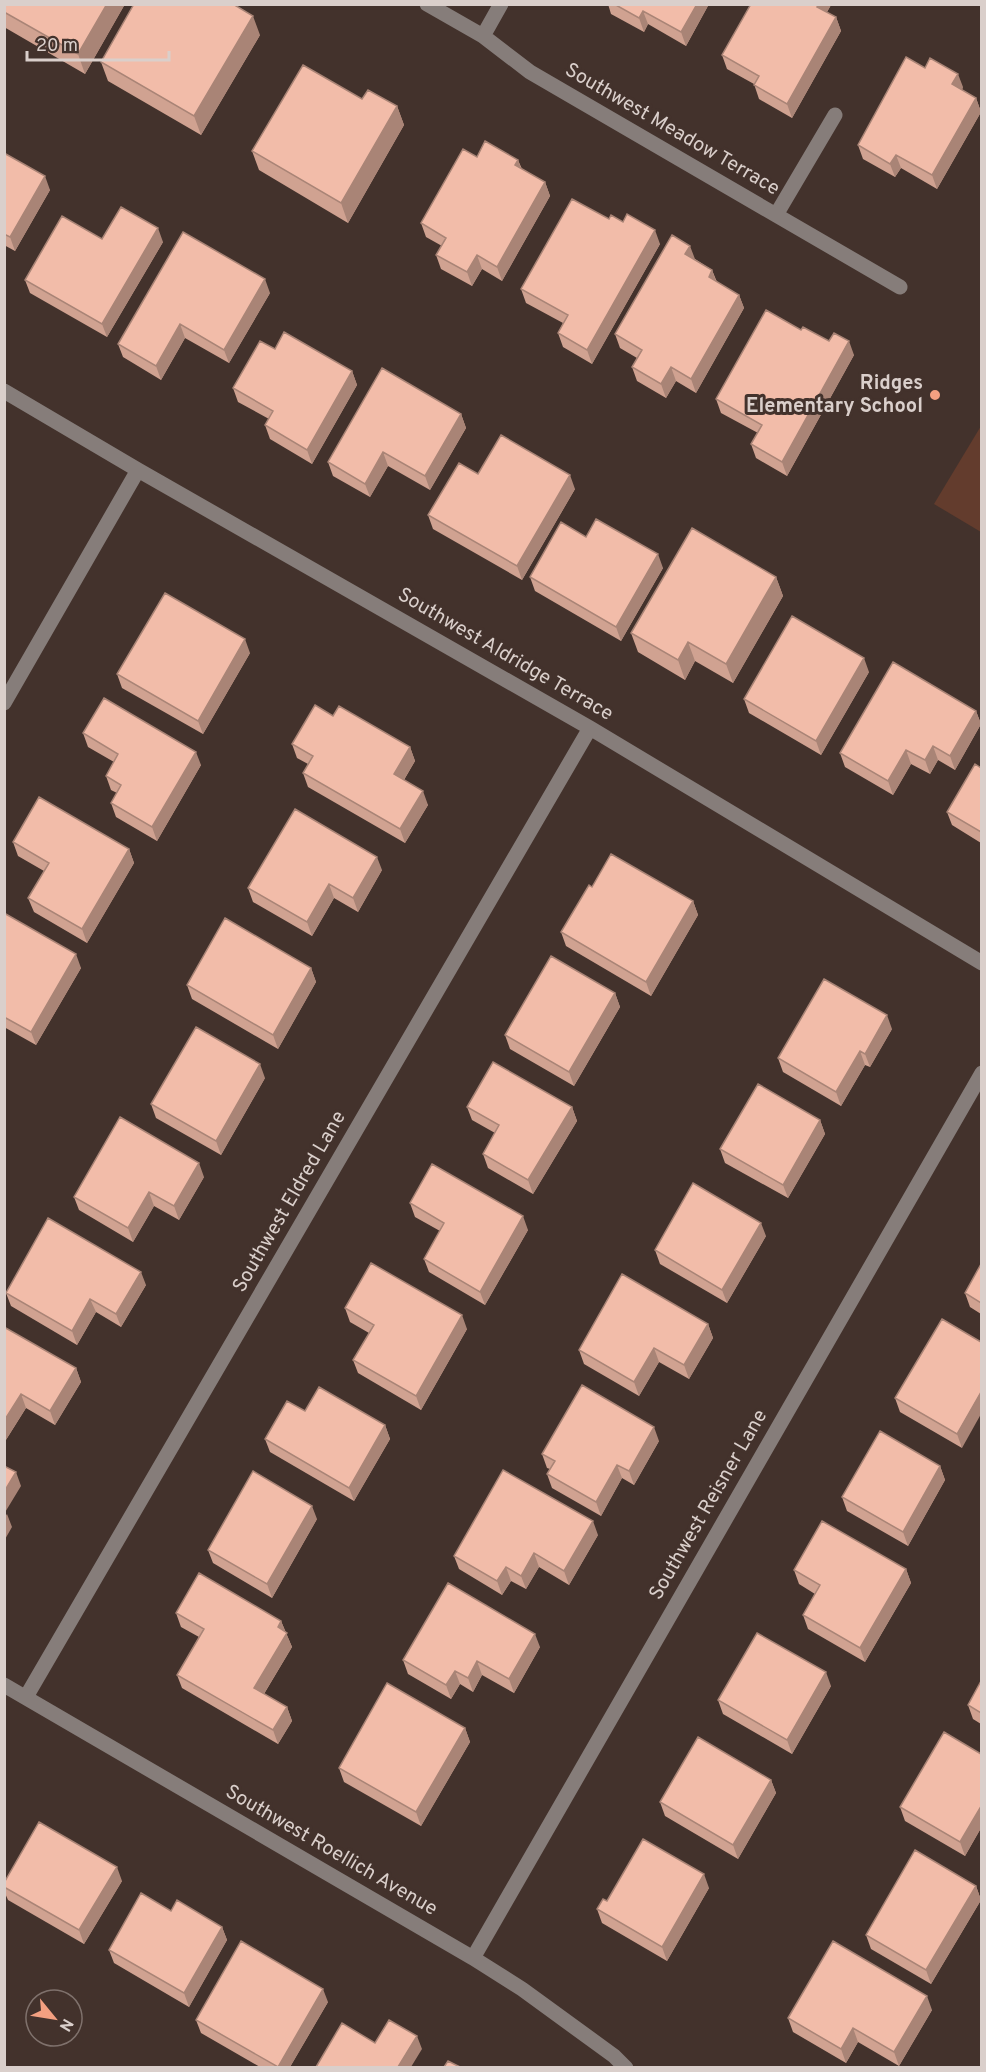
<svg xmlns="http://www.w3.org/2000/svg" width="986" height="2072" font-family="Overpass,sans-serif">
  <rect width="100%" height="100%" fill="#43322c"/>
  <path fill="#633c2d" d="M981,426V532L934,504Z"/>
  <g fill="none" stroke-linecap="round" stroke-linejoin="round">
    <path stroke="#867d7a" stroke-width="15" d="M427,4L483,36L530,72L900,287
      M483,36L501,4
      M776,215L835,115
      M4,391L138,470L590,728L982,963
      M4,703L138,470
      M4,1685L473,1958L522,1989L614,2056L626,2068
      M26,1697L590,728
      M473,1958L982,1073"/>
  </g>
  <path fill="#d0a291" d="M4,4H125L85,74L4,27Z
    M608,4H709L686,46L648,24L644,32L611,14Z
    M831,5L827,12L836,17L841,31L792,118L759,99L754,84L727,69L722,55Z
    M260,35L201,135L108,81L101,62Z
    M963,87L962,90L976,98L981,112L937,189L901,168L895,177L863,159L858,145Z
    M362,99L397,106L404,125L348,223L259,170L252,151Z
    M4,153L50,190L15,251L4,245Z
    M477,157L518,160L522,169L545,182L550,196L502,281L482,269L472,286L441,269L436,255L442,246L426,237L421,223Z
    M609,219L660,244L592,364L563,347L558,333L563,323L526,303L521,289Z
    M102,239L163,242L107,337L30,293L25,280Z
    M695,259L712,270L717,282L739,295L744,308L696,393L676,381L666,398L637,381L632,367L637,358L620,348L615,334Z
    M270,293L229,363L185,338L161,380L123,357L118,344Z
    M801,330L854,355L787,476L756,458L751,444L758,433L721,413L716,399Z
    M275,349L352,371L357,385L312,464L270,439L265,425L269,419L238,402L233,388Z
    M461,414L466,428L430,490L388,466L370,497L333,476L328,462Z
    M478,474L575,489L522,580L433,529L428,515Z
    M586,537L663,568L621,641L535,591L530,577Z
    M776,577L783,596L733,683L695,661L685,680L638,652L631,633Z
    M250,653L203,734L122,688L117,674Z
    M869,672L821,755L749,713L744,699Z
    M976,711L981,724L955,770L938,760L930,774L911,764L893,795L845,767L840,753Z
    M333,716L410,747L415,761L404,780L428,805L405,843L308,787L303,773L308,764L297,758L292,744Z
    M83,733L201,765L157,841L116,817L111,803L117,793L111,790L106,776L114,762L88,747Z
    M981,768V843L952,825L947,812Z
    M13,842L129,849L134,863L87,943L34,912L28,898L44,871L18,856Z
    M382,870L358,912L334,898L312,936L253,902L248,888Z
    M693,901L698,915L651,996L566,946L561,932Z
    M4,913L81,968L36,1045L4,1027Z
    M311,968L316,982L278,1049L192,999L187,985Z
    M615,993L620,1007L574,1086L510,1049L505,1035Z
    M892,1029L870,1067L865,1065L841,1106L783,1072L778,1058Z
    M265,1078L221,1155L156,1118L151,1104Z
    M467,1107H572L577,1121L533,1194L488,1168L483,1154L495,1133L472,1120Z
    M820,1120L825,1134L788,1198L725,1163L720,1149Z
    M204,1177L179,1220L154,1206L133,1242L79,1210L74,1197Z
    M410,1203L528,1230L485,1305L429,1272L424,1259L440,1231L415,1217Z
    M766,1236L727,1303L660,1264L655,1250Z
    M981,1264V1314L970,1307L965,1293Z
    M146,1285L121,1327L96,1312L77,1345L11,1306L6,1293Z
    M345,1308L467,1329L421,1410L358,1373L353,1360L369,1333L350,1322Z
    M942,1319L962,1448L900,1412L895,1398Z
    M708,1324L713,1338L689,1379L659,1362L639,1396L584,1364L579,1350Z
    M4,1327L76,1368L81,1382L55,1425L26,1408L4,1443Z
    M305,1411L385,1425L390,1439L354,1501L270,1452L265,1439Z
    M659,1441L634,1485L622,1478L601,1516L552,1488L547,1474L550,1469L547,1468L542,1454Z
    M940,1466L945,1480L908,1546L847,1511L842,1497Z
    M317,1519L272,1598L213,1563L208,1550Z
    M598,1535L569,1585L539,1567L526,1589L511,1581L502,1595L459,1569L454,1556Z
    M906,1569L911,1583L865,1662L808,1629L803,1615L815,1594L799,1584L794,1570Z
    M176,1613L281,1621L292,1647L264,1694L287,1707L292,1721L278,1744L182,1688L177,1675L199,1637L181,1627Z
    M540,1647L514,1693L482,1675L473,1692L460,1684L451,1699L408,1674L403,1660Z
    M981,1681V1724L973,1719L968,1705Z
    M831,1686L792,1754L723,1714L718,1700Z
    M465,1728L470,1742L421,1826L344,1782L339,1768Z
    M981,1754V1828L965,1856L905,1821L900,1807Z
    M771,1780L776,1793L738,1859L665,1816L660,1802Z
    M122,1881L84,1944L8,1900L4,1891V1883Z
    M976,1886L981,1900L931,1984L871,1949L866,1935Z
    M709,1888L667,1961L602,1923L597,1909L607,1901Z
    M171,1911L222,1927L227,1940L189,2007L114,1963L109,1950Z
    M328,2002L290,2067H260L201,2033L196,2020Z
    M932,2010L899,2066L858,2042L846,2063L793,2032L788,2018Z"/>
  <path fill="#a98476" d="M107,4H125L85,74L78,54Z
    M697,4H709L686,46L681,32Z
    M819,4H831V5L822,20L817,7Z
    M643,11L648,24L644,32L639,18Z
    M253,16L260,35L201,135L194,116Z
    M836,17L841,31L792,118L787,104Z
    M958,74L963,87L957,98L952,84Z
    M976,98L981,112L937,189L932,175Z
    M397,106L404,125L348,223L341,203Z
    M896,155L901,168L895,177L890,164Z
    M518,160L523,174L515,165Z
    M45,176L50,190L15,251L10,237Z
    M545,182L550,196L502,281L497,267Z
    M158,228L163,242L107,337L102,324Z
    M655,230L660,244L592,364L587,350Z
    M690,246L695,259L690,268L685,254Z
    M477,255L482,269L472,286L467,272Z
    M712,270L717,284L709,277Z
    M265,279L270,293L229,363L224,350Z
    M739,295L744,308L696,393L691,379Z
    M180,324L185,338L161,380L156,366Z
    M849,341L854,355L787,476L782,462Z
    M671,367L676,381L666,398L661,384Z
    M352,371L357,385L312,464L307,450Z
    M461,414L466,428L430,490L425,476Z
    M383,452L388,466L370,497L365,484Z
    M570,475L575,489L522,580L517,566Z
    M658,554L663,568L621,641L616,627Z
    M776,577L783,596L733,683L726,664Z
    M245,639L250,653L203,734L198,721Z
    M688,642L695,661L685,680L678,660Z
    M864,658L869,672L821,755L816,741Z
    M976,711L981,724L955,770L950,756Z
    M933,746L938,760L930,774L925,760Z
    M410,747L415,761L399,788L394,774Z
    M906,750L911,764L893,795L888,781Z
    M196,752L201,765L157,841L152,827Z
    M423,791L428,805L405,843L400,829Z
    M129,849L134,863L87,943L82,929Z
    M377,857L382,870L358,912L353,898Z
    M329,884L334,898L312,936L307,922Z
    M693,901L698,915L651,996L646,982Z
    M76,954L81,968L36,1045L31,1032Z
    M311,968L316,982L278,1049L273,1035Z
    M615,993L620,1007L574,1086L569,1072Z
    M887,1015L892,1029L870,1067L865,1054Z
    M860,1051L865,1065L841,1106L836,1092Z
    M260,1064L265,1078L221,1155L216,1141Z
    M572,1107L577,1121L533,1194L528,1180Z
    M820,1120L825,1134L788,1198L783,1185Z
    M199,1163L204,1177L179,1220L174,1206Z
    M149,1192L154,1206L133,1242L128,1228Z
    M523,1216L528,1230L485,1305L480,1292Z
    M761,1223L766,1236L727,1303L722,1290Z
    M141,1272L146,1285L121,1327L116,1314Z
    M90,1299L96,1312L77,1345L72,1331Z
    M462,1315L467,1329L421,1410L416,1396Z
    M708,1324L713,1338L689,1379L684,1365Z
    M654,1348L659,1362L639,1396L634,1382Z
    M76,1368L81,1382L55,1425L50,1411Z
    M981,1392V1414L962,1448L957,1434Z
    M21,1394L26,1408L4,1443V1421Z
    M385,1425L390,1439L354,1501L349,1488Z
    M654,1427L659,1441L634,1485L629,1471Z
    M617,1465L622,1478L601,1516L596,1502Z
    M940,1466L945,1480L908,1546L903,1532Z
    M16,1472L21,1486L4,1514V1492Z
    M312,1506L317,1519L272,1598L267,1584Z
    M7,1514L12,1527L4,1541V1518Z
    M593,1521L598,1535L569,1585L564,1571Z
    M534,1553L539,1567L526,1589L521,1576Z
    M506,1567L511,1581L502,1595L497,1581Z
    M906,1569L911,1583L865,1662L860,1648Z
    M281,1621L292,1647L259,1702L254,1688L278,1627Z
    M535,1634L540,1647L514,1693L509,1679Z
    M477,1661L482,1675L473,1692L468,1678Z
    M455,1671L460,1684L451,1699L446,1685Z
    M826,1672L831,1686L792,1754L787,1740Z
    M287,1707L292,1721L278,1744L273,1730Z
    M465,1728L470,1742L421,1826L416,1812Z
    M771,1780L776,1793L738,1859L733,1845Z
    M980,1808L981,1813V1828L965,1856L960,1842Z
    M117,1867L122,1881L84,1944L79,1930Z
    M704,1874L709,1888L667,1961L662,1947Z
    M976,1886L981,1900L931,1984L926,1970Z
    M222,1927L227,1940L189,2007L184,1993Z
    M323,1989L328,2002L290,2067H278Z
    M927,1996L932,2010L899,2066L894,2052Z
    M853,2028L858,2042L846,2063L841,2049Z
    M417,2036L422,2049L411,2067H398Z"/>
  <path fill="#f2bca9" stroke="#a98476" stroke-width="1.5" d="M4,4H107L78,54L4,12Z
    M134,4H233L253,16L194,116L101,62Z
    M614,4H697L681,32L643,11L639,18Z
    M751,4H819L817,7L836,17L787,104L754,85L759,76L722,55Z
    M906,57L925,68L930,58L958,74L952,84L976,98L932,175L896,155L890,164L858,145Z
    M303,65L362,99L368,90L397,106L341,203L252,151Z
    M485,141L518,160L515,165L545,182L497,267L477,255L467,272L436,255L446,238L421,223L463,149L477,157Z
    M4,153L45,176L10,237L4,234Z
    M572,199L609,219L611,215L623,222L627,214L655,230L587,350L558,333L568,315L521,289Z
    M121,207L158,228L102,324L25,280L62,216L102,239Z
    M183,232L265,279L224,350L180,324L156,366L118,344Z
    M672,235L690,246L685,254L712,270L709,277L739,295L691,379L671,367L661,384L632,367L642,350L615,334Z
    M766,310L801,330L803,327L829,341L834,333L849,341L782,462L751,444L762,425L716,399Z
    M284,332L352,371L307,450L265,425L273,411L233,388L260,341L275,349Z
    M382,368L461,414L425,476L383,452L365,484L328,462Z
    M501,435L570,475L517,566L428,515L459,463L478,474Z
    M596,519L658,554L616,627L530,577L561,522L586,537Z
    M692,528L776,577L726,664L688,642L678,660L631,633Z
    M165,593L245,639L198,721L117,674Z
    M792,616L864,658L816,741L744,699Z
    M893,662L976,711L950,756L933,746L925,760L906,750L888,781L840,753Z
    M104,698L196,752L152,827L111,803L121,785L106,776L118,754L83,733Z
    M315,705L333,716L339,706L410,747L394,774L423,791L400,829L303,773L313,756L292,744Z
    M975,764L981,768V832L947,812Z
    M39,797L129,849L82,929L28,898L49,863L13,842Z
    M295,809L377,857L353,898L329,884L307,922L248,888Z
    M611,854L693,901L646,982L561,932L589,885L592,887Z
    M4,913L76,954L31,1032L4,1017Z
    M225,918L311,968L273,1035L187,985Z
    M551,956L615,993L569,1072L505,1035Z
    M824,979L887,1015L865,1054L860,1051L836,1092L778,1058Z
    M196,1027L260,1064L216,1141L151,1104Z
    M493,1062L572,1107L528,1180L483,1154L499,1125L467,1107Z
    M758,1084L820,1120L783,1185L720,1149Z
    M120,1117L199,1163L174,1206L149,1192L128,1228L74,1197Z
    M432,1164L523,1216L480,1292L424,1259L444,1223L410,1203Z
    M693,1183L761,1223L722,1290L655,1250Z
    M48,1218L141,1272L116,1314L90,1299L72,1331L6,1293Z
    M371,1263L462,1315L416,1396L353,1360L374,1325L345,1308Z
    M981,1264V1303L965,1293Z
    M622,1274L708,1324L684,1365L654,1348L634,1382L579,1350Z
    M942,1319L981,1342V1392L957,1434L895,1398Z
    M4,1327L76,1368L50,1411L21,1394L4,1421Z
    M582,1385L654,1427L629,1471L617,1465L596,1502L547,1474L555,1461L542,1454Z
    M319,1387L385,1425L349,1488L265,1439L287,1401L305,1411Z
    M880,1431L940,1466L903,1532L842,1497Z
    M4,1466L16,1472L4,1492Z
    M503,1470L593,1521L564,1571L534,1553L521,1576L506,1567L497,1581L454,1556Z
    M253,1471L312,1506L267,1584L208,1550Z
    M822,1521L906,1569L860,1648L803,1615L820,1585L794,1570Z
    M199,1573L281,1621L278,1627L287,1633L254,1688L287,1707L273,1730L177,1675L204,1629L176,1613Z
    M448,1583L535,1634L509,1679L477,1661L468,1678L455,1671L446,1685L403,1660Z
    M757,1633L826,1672L787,1740L718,1700Z
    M981,1681V1713L968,1705Z
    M387,1683L465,1728L416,1812L339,1768Z
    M944,1732L981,1754V1809L980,1808L960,1842L900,1807Z
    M698,1737L771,1780L733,1845L660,1802Z
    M39,1822L117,1867L79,1930L4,1887V1883Z
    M643,1839L704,1874L662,1947L597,1909L603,1899L607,1901Z
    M915,1850L976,1886L926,1970L866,1935Z
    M141,1893L171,1911L177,1900L222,1927L184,1993L109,1950Z
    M241,1941L323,1989L278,2067L196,2020Z
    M833,1941L927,1996L894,2052L853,2028L841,2049L788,2018Z
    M389,2020L417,2036L398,2067H316L342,2023L375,2043Z
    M448,2061L460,2067H444Z"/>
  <circle fill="#f3a081" stroke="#43322c" stroke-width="2" cx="935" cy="395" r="6"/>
  <g text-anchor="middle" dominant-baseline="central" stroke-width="6" stroke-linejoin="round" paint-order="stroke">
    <g font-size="20" fill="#dacfcb" stroke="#43322c">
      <text transform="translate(672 130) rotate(30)">Southwest Meadow Terrace</text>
      <text transform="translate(505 655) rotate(30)">Southwest Aldridge Terrace</text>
      <text transform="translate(290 1202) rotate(-60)">Southwest Eldred Lane</text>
      <text transform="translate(709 1505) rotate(-60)">Southwest Reisner Lane</text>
      <text transform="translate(331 1851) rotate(30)">Southwest Roellich Avenue</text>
    </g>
    <g font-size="20" font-weight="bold" fill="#dacfcb" stroke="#43322c" text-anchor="end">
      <text x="923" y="384">Ridges<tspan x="923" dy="23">Elementary School</tspan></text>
    </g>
  </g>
  <rect width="986" height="2072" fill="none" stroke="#dacfcb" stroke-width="12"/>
  <g transform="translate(54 2018) rotate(120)"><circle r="28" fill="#43322c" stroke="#7f716c" stroke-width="1.5"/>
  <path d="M0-4.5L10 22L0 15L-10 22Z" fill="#f3a081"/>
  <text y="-9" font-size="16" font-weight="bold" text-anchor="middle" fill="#dacfcb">N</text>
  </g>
  <path d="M27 51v9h142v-9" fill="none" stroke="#dacfcb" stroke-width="3"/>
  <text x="36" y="51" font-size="18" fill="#dacfcb" stroke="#43322c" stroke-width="4.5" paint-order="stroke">20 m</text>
</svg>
